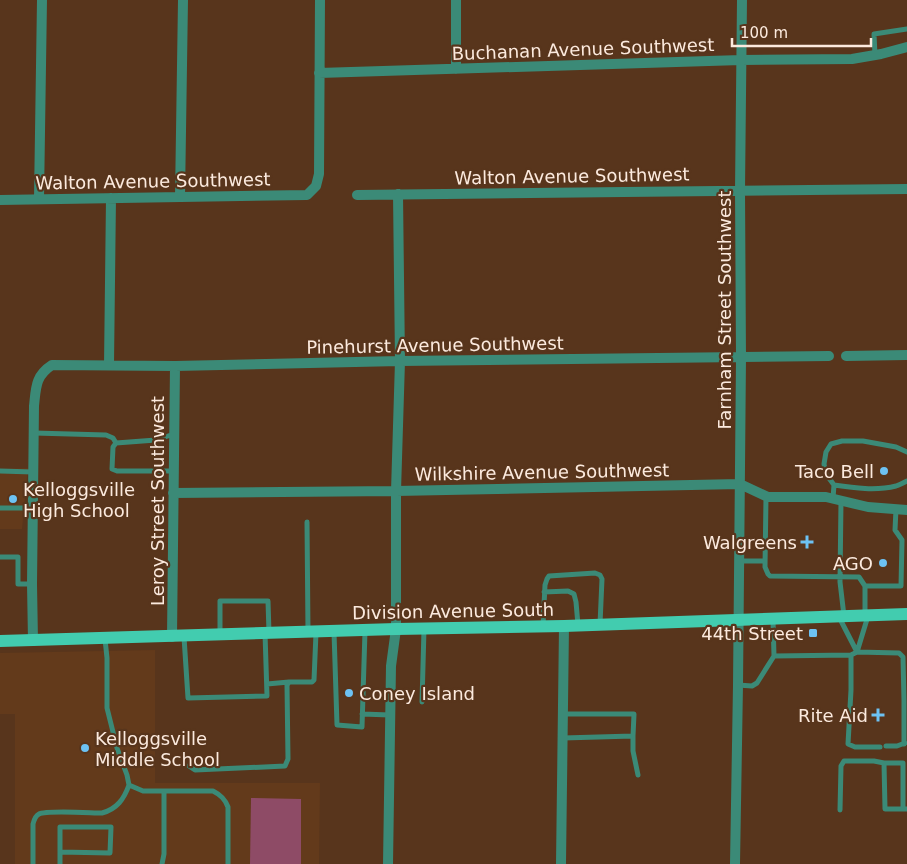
<svg xmlns="http://www.w3.org/2000/svg" width="907" height="864" font-family="'DejaVu Sans',sans-serif">
  <rect width="100%" height="100%" fill="#58351c"/>
  <path fill="#633a1b" d="M28,468L22,529H0V469Z
    M155,650V783H320L319,864H15V714H0V653Z"/>
  <path fill="#8e4b66" d="M251,798L301,799V864H250Z"/>
  <g fill="none" stroke-linecap="round" stroke-linejoin="round">
    <path stroke="#3b8a77" stroke-width="5" d="M875,55L874,34L907,29
      M34,433L106,435L113,438L116,443
      M0,471L33,472
      M174,471H117L112,469L113,447L116,443L156,440L174,434
      M834,485C854,488 876,491 896,486C899,485 903,483 907,481
      M766,497L765,567L768,574L770,576L859,577L865,586
      M833,498L834,485L826,474L824,464L826,452L831,444L842,441H863L896,447L907,452
      M841,501L840,582L844,616
      M0,508H33
      M307,522L308,632
      M0,557H18V584H32
      M739,561H765
      M544,592L568,591L574,594L576,602L578,625
      M865,615V586H901L902,540L895,530L896,509
      M839,617L857,652
      M543,626L545,585L547,579L549,576L595,573L600,575L602,579L600,624
      M334,632L337,725L362,727L365,631
      M220,635V601H268L269,633
      M184,637L188,698L267,696L265,633
      M105,639L107,658V708L117,748L127,775L129,785L143,791H213C221,795 225,799 228,807V864
      M857,652L868,616
      M851,655V690L848,744L855,747H880
      M774,656L851,655L857,652L899,653L903,657L904,701V744
      M267,684L289,682
      M738,685L752,686L757,683L774,656L773,620
      M422,702L424,629
      M362,714L390,715
      M633,736V751L638,775
      M563,738L633,736L634,714H563
      M886,746H897L905,743
      M189,766L195,770L285,766L288,759L287,685L289,682H312L314,680L316,633
      M903,809V763H884L885,809H907
      M840,810L841,766L844,761H874L884,763
      M33,864V824C34,820 35,816 39,814C46,810 92,813 102,813C117,809 124,799 129,785
      M60,864V827H111L110,853L60,852
      M162,864L164,854V792"/>
    <path stroke="#3b8a77" stroke-width="10" d="M456,0V69
      M319,73L741,60L852,59L881,54L907,47
      M357,195L907,189
      M180,197L183,0
      M39,198L42,0
      M0,200L307,195L316,186L319,174L320,0
      M846,356L907,355
      M109,365L111,198
      M173,493L396,491L740,484L768,497H826L868,507L907,510
      M172,637L175,366
      M33,641L32,584L34,406C36,388 35,376 52,365L175,366L400,361L829,356
      M388,864L391,666L396,629V491L400,361L398,194
      M561,864L564,626
      M735,864L738,685L741,358L740,190L742,0"/>
    <path stroke="#42ccaf" stroke-width="12" d="M0,641L396,629L564,626L907,614"/>
  </g>
  <g fill="#6dc2f3" stroke="#58351c" stroke-width="2">
    <circle cx="884" cy="471" r="5"/>
    <circle cx="13" cy="499" r="5"/>
    <path d="M804.5 534.5h5v5h5v5h-5v5h-5v-5h-5v-5h5z"/>
    <circle cx="883" cy="563" r="5"/>
    <rect x="808" y="628" width="10" height="10" rx="2.5"/>
    <circle cx="349" cy="693" r="5"/>
    <path d="M875.5 707.5h5v5h5v5h-5v5h-5v-5h-5v-5h5z"/>
    <circle cx="85" cy="748" r="5"/>
  </g>
  <g text-anchor="middle" dominant-baseline="central" stroke-width="4.5" stroke-linejoin="round" paint-order="stroke">
    <g font-size="18" fill="#fceade" stroke="#58351c">
      <text transform="translate(583 49) rotate(-2)">Buchanan Avenue Southwest</text>
      <text transform="translate(572 176) rotate(-1)">Walton Avenue Southwest</text>
      <text transform="translate(153 181) rotate(-1)">Walton Avenue Southwest</text>
      <text transform="translate(724 310) rotate(-90)">Farnham Street Southwest</text>
      <text transform="translate(435 345) rotate(-1)">Pinehurst Avenue Southwest</text>
      <text transform="translate(542 472) rotate(-1)">Wilkshire Avenue Southwest</text>
      <text transform="translate(157 501) rotate(-90)">Leroy Street Southwest</text>
      <text transform="translate(453 611) rotate(-1)">Division Avenue South</text>
    </g>
    <g font-size="18" fill="#fceade" stroke="#58351c" text-anchor="end">
      <text x="874" y="471">Taco Bell</text>
      <text x="23" y="489" text-anchor="start">Kelloggsville<tspan x="23" dy="21">High School</tspan></text>
      <text x="797" y="542">Walgreens</text>
      <text x="873" y="563">AGO</text>
      <text x="803" y="633">44th Street</text>
      <text x="359" y="693" text-anchor="start">Coney Island</text>
      <text x="868" y="715">Rite Aid</text>
      <text x="95" y="738" text-anchor="start">Kelloggsville<tspan x="95" dy="21">Middle School</tspan></text>
    </g>
  </g>
  <path d="M732 38v8h139v-8" fill="none" stroke="#fceade" stroke-width="2.5"/>
  <text x="740" y="38" font-size="15" fill="#fceade" stroke="#58351c" stroke-width="4" paint-order="stroke">100 m</text>
</svg>
